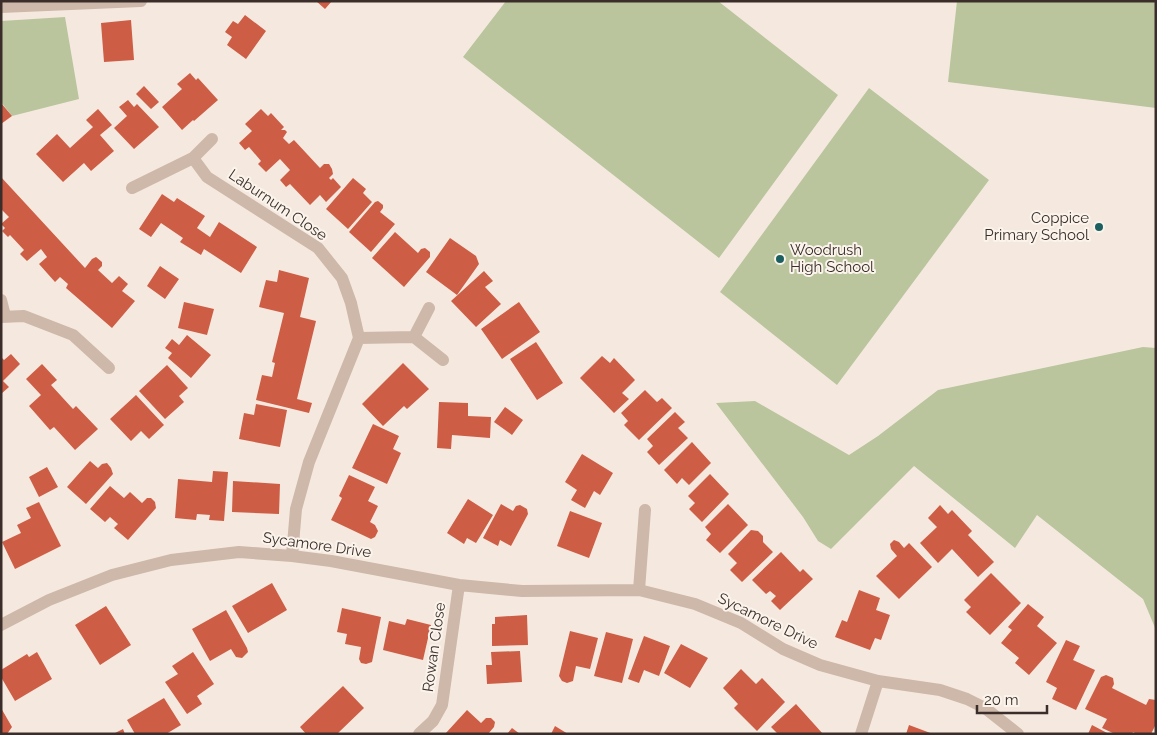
<svg xmlns="http://www.w3.org/2000/svg" width="1157" height="735" font-family="Raleway,sans-serif">
  <rect width="100%" height="100%" fill="#f5e9df"/>
  <path fill="#bac59e" d="M506,1H718L838,95L719,258L463,57Z
    M957,1H1156V108L948,82Z
    M65,17L79,99L12,116L1,102V21Z
    M869,88L989,180L837,385L720,292Z
    M1143,347L1156,348V630L1143,599L1037,515L1015,548L914,466L831,549L818,541L803,517L716,403L755,401L849,455L878,436L938,390Z"/>
  <path fill="#cd5d45" d="M316,1H332L325,9Z
    M245,15L266,31L246,59L227,45L232,37L225,32L233,21L238,24Z
    M131,20L134,60L104,62L101,23Z
    M190,73L196,80L198,78L218,100L194,121L193,120L182,130L162,107L182,89L177,84Z
    M144,86L159,102L151,109L136,94Z
    M128,100L134,107L137,104L159,127L134,149L114,128L127,116L119,107Z
    M1,103L12,116L1,124Z
    M98,109L112,125L100,135L114,151L91,171L84,163L63,182L36,154L57,134L70,148L93,127L86,120Z
    M261,109L268,116L271,113L284,127L281,130H285L287,132L283,138L289,144L294,140L320,168L324,164H329L332,169L333,174L329,178L331,180L333,178L341,187L326,202L320,195L310,205L290,184L286,187L280,180L290,170L280,159L266,172L258,164L261,161L249,147L245,150L239,143L252,131L245,124Z
    M1,177L85,268L92,259L96,257L102,262V266L98,270L112,283L119,276L128,284L122,291L135,301L112,328L66,288L68,284L60,277L55,282L39,264L47,257L41,249L27,261L20,254L24,250L10,235L8,237L2,231L5,228L1,224L9,217L1,209Z
    M353,178L366,189L363,193L372,202L348,229L326,209Z
    M162,194L174,202L177,198L205,216L197,228L210,237L219,222L257,247L241,273L204,249L201,255L180,242L183,238L161,223L151,237L139,229Z
    M378,201L383,205V208L380,212L395,224L371,252L349,232L375,202Z
    M395,232L418,253L421,249L425,248L430,252V257L404,287L372,258Z
    M450,238L476,256L479,264L457,295L426,272Z
    M160,266L179,279L165,299L147,286Z
    M279,270L309,278L300,317L316,321L297,399L312,403L309,413L256,400L262,375L272,377L275,363L272,362L284,313L259,307L266,280L277,282Z
    M484,271L493,281L485,287L501,304L476,327L451,301Z
    M184,302L214,309L207,335L178,328Z
    M519,302L540,332L502,359L481,329Z
    M187,335L211,355L191,378L168,358L172,353L165,348L172,339L179,345Z
    M536,342L563,383L537,400L510,359Z
    M11,354L20,364L3,381L9,387L1,394V357L4,360Z
    M602,356L610,363L614,358L635,380L622,393L629,399L614,413L580,378Z
    M403,363L429,389L407,409L404,406L383,426L362,404Z
    M42,364L57,380L51,385L73,409L76,406L98,429L75,450L54,427L50,430L29,406L41,395L26,379Z
    M167,365L188,388L179,396L184,402L165,419L139,391Z
    M645,390L657,402L662,398L672,408L639,440L624,425L628,421L621,413Z
    M136,395L164,425L149,439L141,431L131,441L110,419Z
    M439,402L468,403V416L491,417L490,438L452,435L451,449L437,448Z
    M256,404L287,410L280,447L239,439L244,413L254,415Z
    M505,407L523,420L512,435L494,422Z
    M675,412L685,422L678,428L688,438L659,465L647,452L653,446L647,439Z
    M373,424L399,436L393,449L401,453L387,484L352,468Z
    M692,442L711,463L689,485L682,478L677,484L664,470Z
    M582,454L613,473L600,495L594,491L585,508L571,500L577,490L565,482Z
    M90,461L98,468L102,464L107,463L111,468L113,474L86,504L67,487Z
    M47,467L58,487L39,497L29,477Z
    M213,471L228,472L224,521L209,520L210,515L197,514L196,520L175,518L178,479L212,482Z
    M710,474L729,494L702,522L689,509L695,503L688,496Z
    M349,475L375,487L368,501L378,506L370,522L375,525L378,531L375,537L371,539L331,520L342,498L339,496Z
    M233,481L280,484L279,514L232,512Z
    M110,486L124,498L130,492L142,503L147,498H151L155,502L156,508L128,540L114,528L118,524L110,517L105,522L90,509Z
    M468,499L493,515L476,543L467,538L464,544L447,533Z
    M39,502L61,546L15,569L2,542L21,533L17,525L31,518L26,508Z
    M501,504L513,511L516,506L520,505L527,509L528,514L511,546L500,540L498,546L483,538Z
    M728,504L748,525L720,553L706,540L711,534L705,527Z
    M940,505L948,514L952,510L972,531L968,535L994,562L978,577L952,549L938,563L920,543L937,527L928,518Z
    M570,511L602,523L589,558L557,546Z
    M751,530L758,531L763,536V542L773,552L742,582L730,570L737,563L728,554Z
    M894,540L899,542L904,548L909,543L932,567L899,599L876,576L897,556L891,549L890,544Z
    M781,552L800,572L803,569L813,579L780,610L771,601L776,596L770,591L766,594L752,580Z
    M991,573L1021,603L990,635L966,612L971,607L964,600Z
    M272,583L287,610L248,633L232,606Z
    M859,590L880,598L876,610L890,615L881,640L875,638L870,650L835,637L842,620L847,622Z
    M1028,604L1044,617L1037,626L1057,643L1029,675L1015,663L1019,658L1001,643L1012,630L1008,627Z
    M106,606L131,645L100,665L75,625Z
    M342,608L381,617L372,662L366,664L361,663L359,659L361,647L345,644L347,634L337,632Z
    M226,610L247,648L248,652L242,658L236,657L231,649L210,661L192,629Z
    M527,615L528,645L492,646V624H495V617Z
    M407,619L431,625L423,660L383,650L389,621L405,625Z
    M570,631L598,638L590,669L576,666L573,681L567,683L562,681L559,676Z
    M606,632L633,639L622,683L594,676Z
    M644,636L670,646L659,676L644,670L639,683L628,679Z
    M1066,640L1080,646L1073,660L1095,670L1076,710L1052,699L1057,688L1046,682Z
    M681,644L708,658L690,688L664,673Z
    M520,651L522,682L487,684L486,665H492L491,652Z
    M37,652L52,679L15,701L1,677V670L27,654L29,657Z
    M193,652L214,684L197,696L202,704L187,714L165,682L178,674L172,666Z
    M741,669L756,684L762,678L785,702L757,731L734,708L738,704L723,688Z
    M1106,675L1113,678L1114,684L1112,688L1146,705L1149,699L1156,700V724L1151,734H1137L1133,732L1132,734H1115L1102,728L1107,719L1085,709L1101,677Z
    M343,686L364,708L337,734H306L300,727Z
    M164,698L181,725L166,734H135L127,720Z
    M796,704L823,734H778L771,727Z
    M1,708L12,727L7,734H1Z
    M467,710L481,723L486,718H491L495,722L494,727L488,734H445Z
    M909,725L933,734H906Z
    M1092,725L1109,734H1088Z
    M555,726L568,734H551Z
    M512,728L520,734H507Z
    M123,729L125,734H113Z"/>
  <g fill="none" stroke-linecap="round" stroke-linejoin="round">
    <path stroke="#ceb8aa" stroke-width="12" d="M1,7L141,1
      M193,158L207,177L318,248L342,278L351,303L359,338L309,462L296,509L292,556
      M132,188L193,158L212,139
      M1,300L5,316
      M1,317L24,316L73,335L109,368
      M414,337L429,308
      M359,338L414,337L443,360
      M639,590L645,510
      M1,625L49,600L112,575L171,560L239,552L292,556L331,561L459,585L522,591L639,590L695,604L741,623L783,649L820,665L878,681L940,690L967,699L985,708L1018,734
      M419,734L433,721L442,705L459,585
      M861,734L878,681"/>
  </g>
  <g fill="#1c5f60" stroke="#fbf4ec" stroke-width="2">
    <circle cx="1099" cy="227" r="5"/>
    <circle cx="780" cy="259" r="5"/>
  </g>
  <g text-anchor="middle" dominant-baseline="central" stroke-width="4" stroke-linejoin="round" paint-order="stroke">
    <g font-size="15" fill="#3b2e2a" stroke="#fbf4ec">
      <text transform="translate(278 205) rotate(34)">Laburnum Close</text>
      <text transform="translate(317 545) rotate(8)">Sycamore Drive</text>
      <text transform="translate(768 621) rotate(26)">Sycamore Drive</text>
      <text transform="translate(434 647) rotate(-82)">Rowan Close</text>
    </g>
    <g font-size="15" fill="#3b2e2a" stroke="#fbf4ec" text-anchor="end">
      <text x="1089" y="218">Coppice<tspan x="1089" dy="17">Primary School</tspan></text>
      <text x="790" y="250" text-anchor="start">Woodrush<tspan x="790" dy="17">High School</tspan></text>
    </g>
  </g>
  <rect width="1157" height="735" fill="none" stroke="#3b2e2a" stroke-width="5"/>
  <path d="M977 705v8h70v-8" fill="none" stroke="#3b2e2a" stroke-width="2.5"/>
  <text x="984" y="705" font-size="15" fill="#3b2e2a" stroke="#fbf4ec" stroke-width="4" paint-order="stroke">20 m</text>
</svg>
